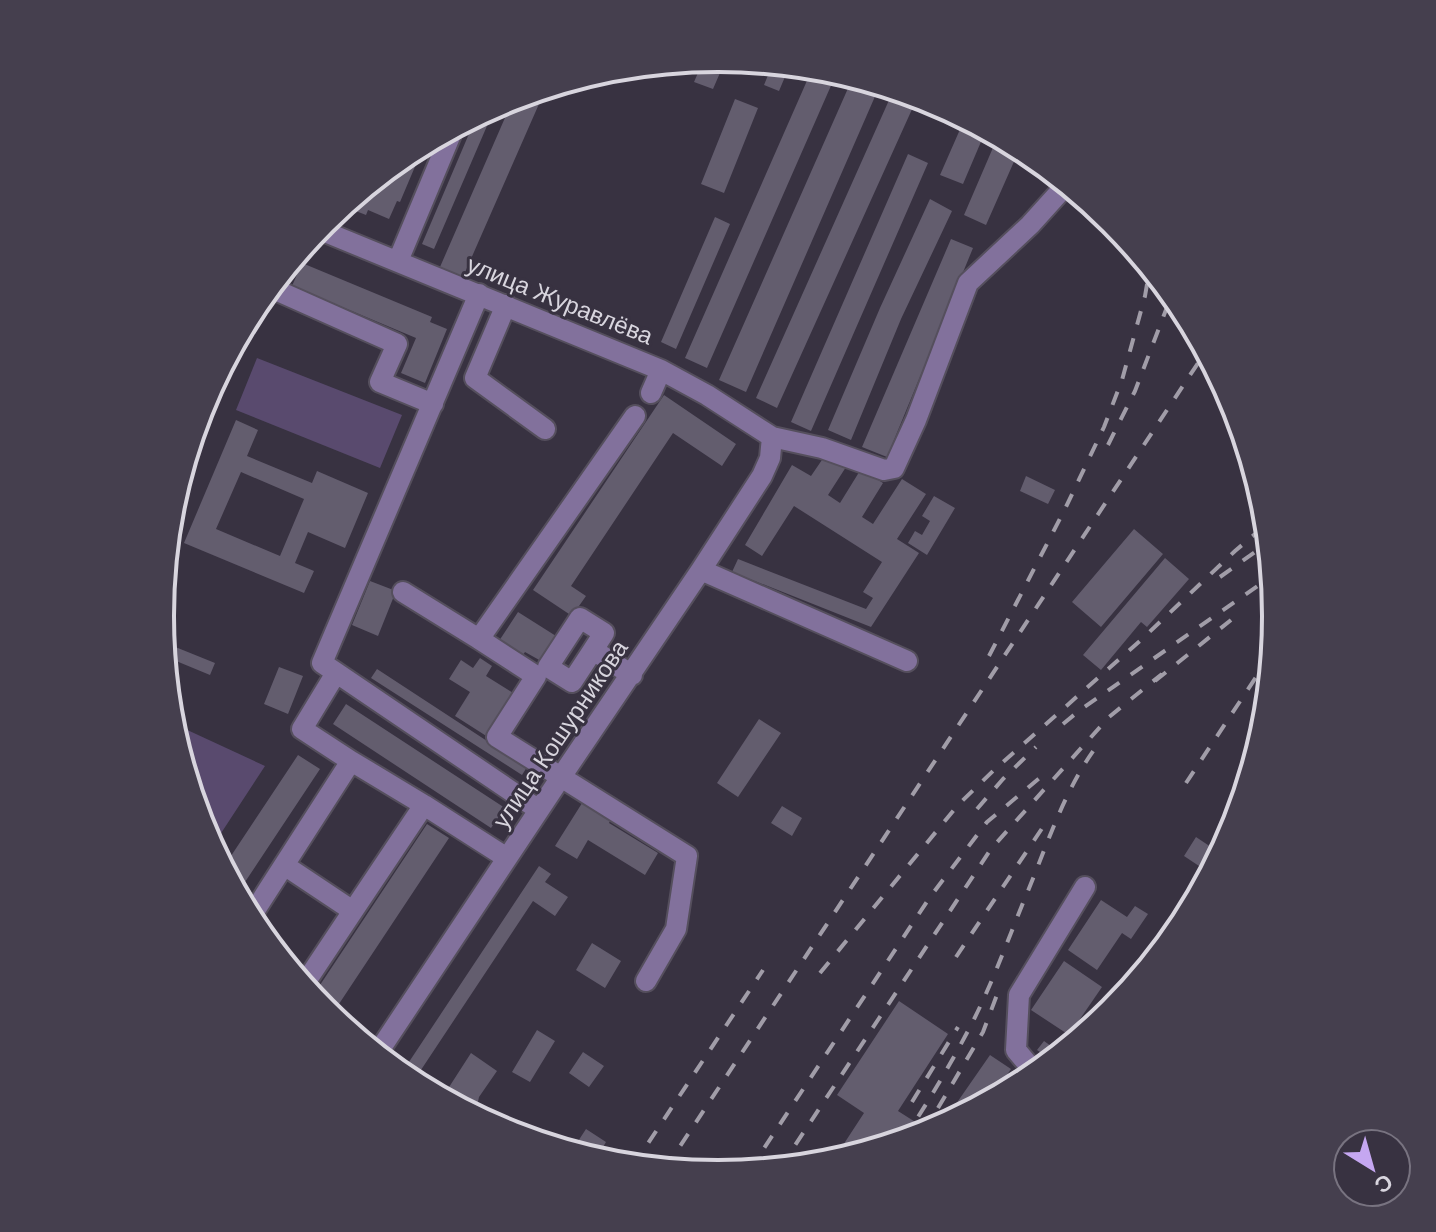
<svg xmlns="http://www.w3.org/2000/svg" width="1436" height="1232" font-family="'DM Sans',sans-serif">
  <rect width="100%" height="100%" fill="#383241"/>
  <path fill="#594a6e" d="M257,358L402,415L380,468L236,410Z
    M170,722L265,766L212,847L202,829Z"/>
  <path fill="#635d6e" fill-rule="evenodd" d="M718,58L726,59L713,89L694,82L704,59Z
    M773,63L790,65L779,91L764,85Z
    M813,67L837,72L707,368L685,358Z
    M853,77L880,85L746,392L719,380Z
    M546,88L463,277L440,267L514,97Z
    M894,89L918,96L777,408L756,398Z
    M735,99L758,108L724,193L701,184Z
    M496,105L434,249L422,244L477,115Z
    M965,118L986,130L963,184L940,175Z
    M998,136L1020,148L986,225L964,215Z
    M425,143L400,202L397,201L389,219L368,210L366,215L343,206L365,187L377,192L386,170L408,152Z
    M908,154L928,163L811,431L791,422Z
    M930,199L952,211L901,319L851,440L828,430L880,308Z
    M715,217L730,224L676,349L661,342Z
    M951,239L973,248L887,457L862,447Z
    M302,263L432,317L430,322L447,329L425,383L401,373L416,338L292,286Z
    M664,395L736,444L722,466L673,433L571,586L586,596L572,616L533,590Z
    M236,420L258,430L247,456L312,483L317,471L368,493L345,548L308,532L295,563L314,571L304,593L184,543ZM241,472L304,499L280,556L216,529Z
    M826,454L846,467L828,495L840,503L861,469L883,483L862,517L873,524L902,479L926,494L897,539L919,553L871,627L732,572L738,559L866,609L873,598L863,592L882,562L794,506L762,556L745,545L792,465L811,476Z
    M1026,476L1055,490L1048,504L1020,491Z
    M934,496L955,508L927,555L908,543L915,531L922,535L930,521L922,516Z
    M1134,529L1163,554L1101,627L1072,602Z
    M1165,558L1189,579L1147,627L1141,622L1101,670L1083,655Z
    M370,581L396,591L378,636L352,625Z
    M518,612L556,636L541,661L525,652L520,659L497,644Z
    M163,642L215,663L210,675L164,656Z
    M480,658L492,666L486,676L518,696L491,739L455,716L470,692L449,679L461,660L473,668Z
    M279,667L303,676L288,714L264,704Z
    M377,669L527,767L522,775L371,678Z
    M346,704L505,808L491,828L333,724Z
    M759,719L781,733L738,797L717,783Z
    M298,755L320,769L237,894L223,868Z
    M584,800L612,817L609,823L658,853L645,875L588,840L577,859L555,846Z
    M782,806L802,818L792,836L771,823Z
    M427,824L449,838L331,1016L312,997Z
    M1196,837L1220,853L1208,872L1184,856Z
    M539,866L551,874L545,882L568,897L555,916L533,901L413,1082L408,1080L401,1074Z
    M1101,900L1127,917L1135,906L1148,914L1131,939L1122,933L1097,970L1068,950Z
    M592,943L621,961L605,988L576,970Z
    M1064,961L1102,987L1069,1035L1031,1010Z
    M899,1001L948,1034L898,1111L931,1132L832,1162L864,1113L837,1095Z
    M537,1030L555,1041L530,1082L512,1072Z
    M1044,1041L1058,1051L1051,1060L1037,1050Z
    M583,1052L604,1066L589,1087L569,1073Z
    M471,1053L497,1071L479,1097L475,1116L442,1098Z
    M990,1055L1011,1069L989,1101L940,1127Z
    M586,1129L606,1142L596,1159L571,1152Z"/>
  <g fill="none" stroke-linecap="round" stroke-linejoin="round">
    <g stroke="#554f5d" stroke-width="24">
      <path id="minor" d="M318,229L661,370L707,395L772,437L822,448L884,470L894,468L916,420L968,283L1030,225L1067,184
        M398,261L454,127
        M269,287L397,344L380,382L433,404
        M479,294L322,663L539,810
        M506,305L475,378L545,429
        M651,393L661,370
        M635,416L479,639L536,676L497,737L687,856L676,929L646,981
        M701,570L907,661
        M403,592L479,639
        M593,650L572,682L548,667L580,618L604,633L593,650L632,675
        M351,761L424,805
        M284,865L353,911L424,805L507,858
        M250,918L351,761L302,729L336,673
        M303,986L353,911
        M377,1054L561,777L701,570L762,476L770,458L772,437
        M1036,1074L1016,1050L1019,995L1085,887"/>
    </g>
    <use href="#minor" stroke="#82719c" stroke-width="20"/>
    <path stroke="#a19da8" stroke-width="4" stroke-dasharray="14 14" stroke-linecap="butt" d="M1108,445L1135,391L1172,294
      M1220,577L1269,542
      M989,656L1065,509L1104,427L1122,380L1145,296L1150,267
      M1155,681L1231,620
      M1063,724L1080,710L1272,576
      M1186,783L1272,653
      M977,809L1003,779L1036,747
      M956,957L1045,824
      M820,973L958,805L993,771L1142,639L1235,551L1267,524
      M912,1102L958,1027
      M938,1108L983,1032L1001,984
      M903,1140C927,1104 949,1067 969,1029C991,987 1007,942 1025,898C1047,846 1064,789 1099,743
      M633,1166L763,970
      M780,1168L991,849L1109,717L1162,674
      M665,1169L1206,351
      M749,1171L930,897L987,822L1049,770"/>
  </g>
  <g text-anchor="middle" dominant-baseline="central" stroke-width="6" stroke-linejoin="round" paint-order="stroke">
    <g font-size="24" fill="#d8d5de" stroke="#383241">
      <text transform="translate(560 300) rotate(22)">улица Журавлёва</text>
      <text transform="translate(560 734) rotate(-56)">улица Кошурникова</text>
    </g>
  </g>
  <path d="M0 0H1436V1232H0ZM174 616a544 544 0 1 1 1088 0a544 544 0 1 1-1088 0Z" fill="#453f4e" fill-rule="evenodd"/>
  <path fill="none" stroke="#d8d5de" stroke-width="4" d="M174 616a544 544 0 1 1 1088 0a544 544 0 1 1-1088 0Z"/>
  <g transform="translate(1372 1168) rotate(143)"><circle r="38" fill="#383241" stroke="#787380" stroke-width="2"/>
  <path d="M0-6L14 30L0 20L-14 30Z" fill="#c5a7f1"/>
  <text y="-12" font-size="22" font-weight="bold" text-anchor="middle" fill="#d8d5de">С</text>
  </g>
</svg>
